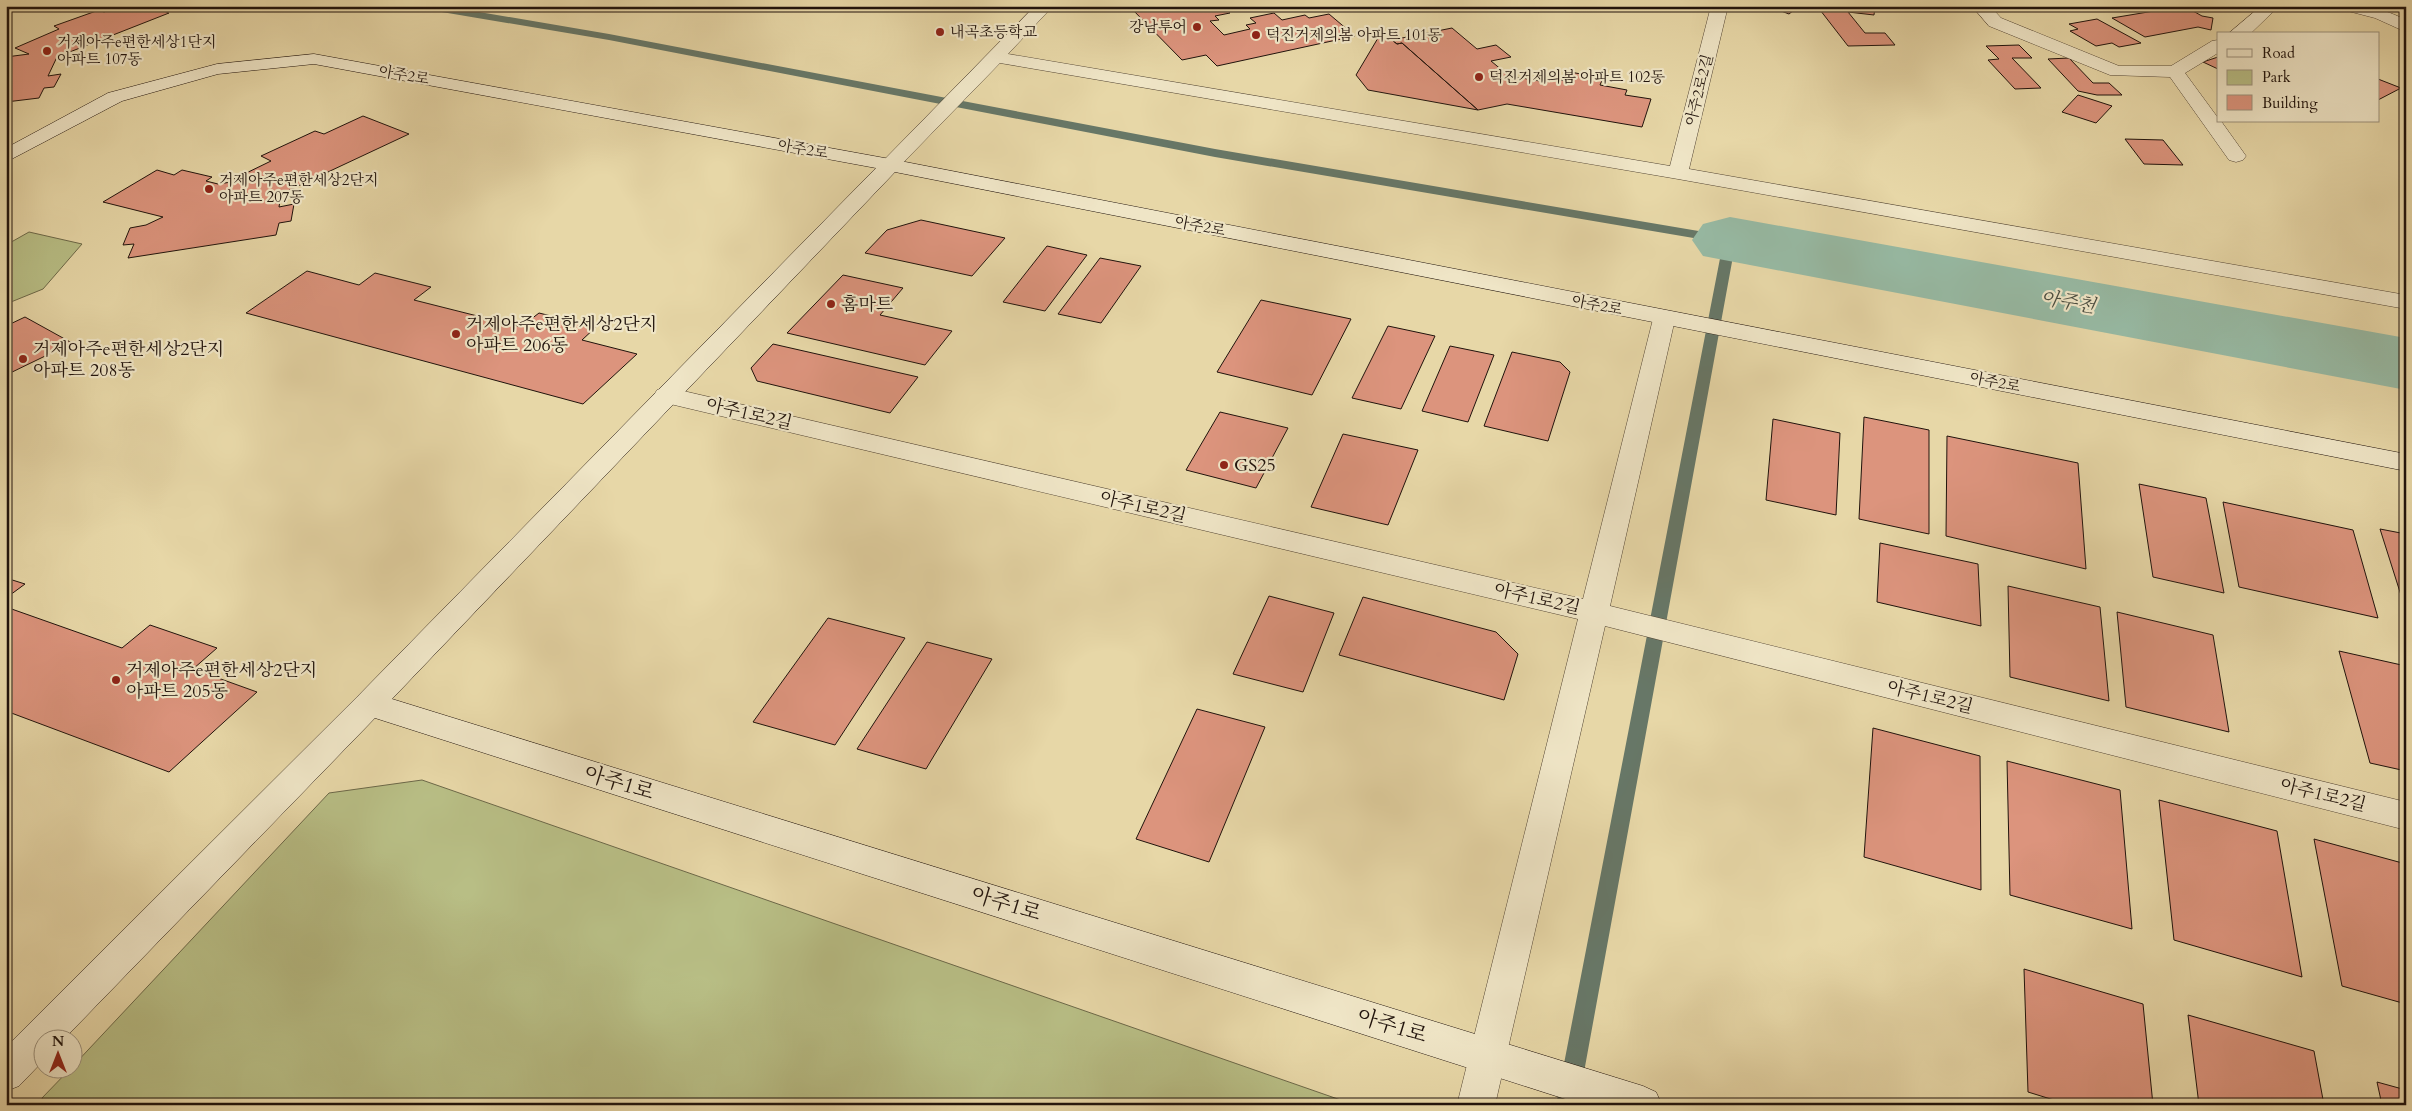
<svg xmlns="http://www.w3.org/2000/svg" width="2412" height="1111" font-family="Cardo,'Noto Serif KR',serif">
  <rect width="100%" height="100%" fill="#e7d7a7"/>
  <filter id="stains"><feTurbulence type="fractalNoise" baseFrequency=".004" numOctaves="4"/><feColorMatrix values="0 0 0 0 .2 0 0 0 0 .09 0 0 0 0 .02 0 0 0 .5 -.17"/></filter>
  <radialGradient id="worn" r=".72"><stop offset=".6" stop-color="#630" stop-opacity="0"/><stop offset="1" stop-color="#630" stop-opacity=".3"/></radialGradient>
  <path fill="#b8be85" stroke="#6c6848" d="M29,232L82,244L43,289L6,304V245Z
    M422,780L1355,1105H43L42,1098L70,1069L72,1068L73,1066L329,793Z"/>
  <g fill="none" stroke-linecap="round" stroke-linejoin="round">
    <path fill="#677767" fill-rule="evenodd" d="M419,6H444L609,34L1215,149L1734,237L1736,240L1578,1105H1556L1723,243L1215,157L609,40L424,9Z"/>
    <path fill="#97baa4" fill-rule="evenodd" d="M1730,217L2406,338V390L1703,256L1692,240L1703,224Z"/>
  </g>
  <path fill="#dc947d" stroke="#20130c" d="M120,6H151L169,13L57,57L48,76L61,74L54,87L44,88L39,98L6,102V57L29,54L15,48L59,29L54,26L99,10L104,12Z
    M1129,6H1222L1230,13L1215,16L1219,20L1210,21L1224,35L1250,29L1246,25L1256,23L1250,18L1274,13L1282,20L1305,15L1309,18L1329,14L1355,36L1217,66L1206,55L1182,60Z
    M1768,6H1799L1789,14Z
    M1817,6H1875L1874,15L1848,12L1865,33H1885L1895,45L1848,46Z
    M2184,6L2202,16L2213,18L2211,30L2198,27L2145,37L2112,18Z
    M2097,19L2141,43L2119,47L2112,43L2096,46L2070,31L2078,29L2069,24Z
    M1452,28L1477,49L1496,45L1511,57L1491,61L1509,76L1540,81L1542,76L1566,81L1570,72L1603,78L1600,85L1627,90L1625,95L1651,99L1642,127L1507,104L1478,110L1402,43L1397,44L1392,40Z
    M1378,38L1392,40L1397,44L1402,43L1478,110L1368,90L1356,75Z
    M2019,45L2032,58H2012L2041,88L2015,89L1988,60L1999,59L1986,46Z
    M2218,57V69L2203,62Z
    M2069,58L2093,83H2109L2122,95H2097L2078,91L2048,59Z
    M2378,79L2401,88L2378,100Z
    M2078,95L2112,106L2096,123L2062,112Z
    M363,116L409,134L281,194L279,207L294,204L291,221L279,223L276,235L128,258L134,244L123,245L130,228L146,225L163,217L103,202L157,170L174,175L182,170L212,177L206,181L218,184L238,181L234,179L271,161L261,156L315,131L324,134Z
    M2125,139L2163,140L2183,165L2144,164Z
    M921,220L1005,238L972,276L865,253L887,230Z
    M1047,246L1087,255L1045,311L1003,302Z
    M1100,258L1141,266L1101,323L1058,314Z
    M307,271L359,285L375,273L431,287L414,300L521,327L539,313L596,327L582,340L637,354L583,404L246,313Z
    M843,275L903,288L880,315L952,331L925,365L787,333Z
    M1261,300L1351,319L1312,395L1217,372Z
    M25,317L72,343L6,375V326Z
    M1388,326L1435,336L1401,409L1352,398Z
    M773,344L918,377L890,413L757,381L751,368Z
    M1450,346L1494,355L1468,422L1422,411Z
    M1512,352L1560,362L1570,372L1548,441L1484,426Z
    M1220,412L1288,428L1256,488L1186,470Z
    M1864,417L1929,430V534L1859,519Z
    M1773,419L1840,433L1836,515L1766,500Z
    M1343,434L1418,450L1388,525L1311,507Z
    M1947,436L2078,463L2086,569L1946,536Z
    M2139,484L2206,498L2224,593L2153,577Z
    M2223,502L2353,530L2378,618L2239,587Z
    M2380,529L2406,534V611Z
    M1880,543L1978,564L1981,626L1877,602Z
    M6,578L25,584L6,598Z
    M2008,586L2100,607L2109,701L2010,677Z
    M1269,596L1334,613L1303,692L1233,674Z
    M1363,597L1496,632L1518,654L1504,700L1339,655Z
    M6,607L122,648L150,625L217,648L193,669L257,692L169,772L6,711Z
    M2117,612L2213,635L2229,732L2126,707Z
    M828,618L905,638L835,745L753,722Z
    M927,642L992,659L926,769L857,749Z
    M2339,651L2406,666V771L2370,763Z
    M1197,709L1265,727L1209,862L1136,839Z
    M1873,728L1980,756L1981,890L1864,857Z
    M2007,761L2120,790L2132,929L2010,895Z
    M2159,800L2277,831L2302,977L2174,940Z
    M2314,839L2406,864V1004L2342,986Z
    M2024,969L2143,1004L2153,1105H2070L2028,1092Z
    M2188,1015L2314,1051L2324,1105H2199Z
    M2377,1082L2406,1090V1105H2382Z"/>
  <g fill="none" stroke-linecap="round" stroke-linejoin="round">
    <g stroke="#524433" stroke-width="1">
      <path id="lane" d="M1972,6H1990L2001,18L2119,66H2171L2212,41L2218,40V53L2185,73L2218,118V121H2221L2246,156L2243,160L2236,162L2229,160L2170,77L2110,75L1989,26Z
        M2261,6H2279L2250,34H2228Z
        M2342,6C2368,6 2382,8 2406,20V32L2375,18L2344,10Z"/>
    </g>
    <g stroke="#524433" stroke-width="1">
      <path id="street" d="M1035,6H1053L1008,54L1670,166L1711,6H1728L1689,169L2406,295V309L1678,179L1000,63L897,169L890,171L883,169L880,165L883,161Z
        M1664,312L1672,314L1675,319L1610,606L2406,802V830L1605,626L1495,1105H1457L1578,619L666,403L657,400L654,395L657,390L666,387L1583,599L1653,319L1656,314Z"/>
    </g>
    <g stroke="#20130c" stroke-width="1">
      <path id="secondary" d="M314,54L890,159L2406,454V471L895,172L392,699L1643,1086L1656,1092L1662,1105H1584L375,718L65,1038H42V1062L19,1086L6,1091V1047L358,696L876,168L314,64L218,74L122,101L6,162V148L108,93L217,64Z"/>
    </g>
    <use href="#lane" fill="#efe5c6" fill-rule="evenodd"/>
    <use href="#street" fill="#efe5c6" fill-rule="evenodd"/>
    <use href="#secondary" fill="#efe5c6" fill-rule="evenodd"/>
  </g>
  <g fill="#8f2418" stroke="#efe5c6" stroke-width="2">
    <circle cx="1197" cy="27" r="5"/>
    <circle cx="940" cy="32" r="5"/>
    <circle cx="1256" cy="35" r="5"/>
    <circle cx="47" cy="51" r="5"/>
    <circle cx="1479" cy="77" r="5"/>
    <circle cx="209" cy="189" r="5"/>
    <circle cx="831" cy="304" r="5"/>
    <circle cx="456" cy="334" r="5"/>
    <circle cx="23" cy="359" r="5"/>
    <circle cx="1224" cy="465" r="5"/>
    <circle cx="116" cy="680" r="5"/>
  </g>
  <g text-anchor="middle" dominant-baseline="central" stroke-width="4.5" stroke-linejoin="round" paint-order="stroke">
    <g font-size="15" fill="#20130c" stroke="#efe5c6" text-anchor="start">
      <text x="1187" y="27" text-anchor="end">강남투어</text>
      <text x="950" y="32">내곡초등학교</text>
      <text x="1266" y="35">덕진거제의봄 아파트 101동</text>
      <text x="57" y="42">거제아주e편한세상1단지<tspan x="57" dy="17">아파트 107동</tspan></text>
      <text x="1489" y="77">덕진거제의봄 아파트 102동</text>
      <text x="219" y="180">거제아주e편한세상2단지<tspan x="219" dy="17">아파트 207동</tspan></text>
    </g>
    <g font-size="15" fill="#20130c" stroke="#efe5c6">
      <text transform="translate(404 75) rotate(10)">아주2로</text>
      <text transform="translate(1699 90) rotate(-76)">아주2로2길</text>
      <text transform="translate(803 149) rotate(10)">아주2로</text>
      <text transform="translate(1200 226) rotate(11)">아주2로</text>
      <text transform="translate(1597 305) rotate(11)">아주2로</text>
      <text transform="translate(1995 382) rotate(11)">아주2로</text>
    </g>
    <g font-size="18" fill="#20130c" stroke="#efe5c6" text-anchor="start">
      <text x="841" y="304">홈마트</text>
      <text x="466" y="324">거제아주e편한세상2단지<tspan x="466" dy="21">아파트 206동</tspan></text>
      <text x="33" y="349">거제아주e편한세상2단지<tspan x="33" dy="21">아파트 208동</tspan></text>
      <text x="1234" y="465">GS25</text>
      <text x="126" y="670">거제아주e편한세상2단지<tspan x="126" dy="21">아파트 205동</tspan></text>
    </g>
    <g font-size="18" fill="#20130c" stroke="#efe5c6">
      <text transform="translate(749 414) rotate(13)">아주1로2길</text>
      <text transform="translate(1143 507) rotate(13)">아주1로2길</text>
      <text transform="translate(1537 599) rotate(13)">아주1로2길</text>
      <text transform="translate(1930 697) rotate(14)">아주1로2길</text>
      <text transform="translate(2323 795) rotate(14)">아주1로2길</text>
    </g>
    <g font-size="19" font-style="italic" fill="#4a4d41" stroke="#efe5c6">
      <text transform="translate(2068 302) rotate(10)">아주천</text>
    </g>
    <g font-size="21" fill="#20130c" stroke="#efe5c6">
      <text transform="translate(619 783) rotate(17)">아주1로</text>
      <text transform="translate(1006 904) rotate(17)">아주1로</text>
      <text transform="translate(1392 1026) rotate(17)">아주1로</text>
    </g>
  </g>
  <rect width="2412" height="1111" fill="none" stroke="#e7d7a7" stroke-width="25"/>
  <rect x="8" y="8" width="2397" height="1096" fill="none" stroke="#20130c" stroke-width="2.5"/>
  <rect x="12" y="12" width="2387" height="1086" fill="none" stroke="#20130c"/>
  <rect x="2217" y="32" width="162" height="90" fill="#efe5c6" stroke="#9c917c"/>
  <rect x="2227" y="49" width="25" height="8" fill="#efe5c6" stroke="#9c917c"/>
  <text x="2262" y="58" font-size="15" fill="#20130c">Road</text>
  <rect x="2227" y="70" width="25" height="15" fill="#b8be85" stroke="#9c917c"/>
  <text x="2262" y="82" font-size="15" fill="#20130c">Park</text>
  <rect x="2227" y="95" width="25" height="15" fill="#dc947d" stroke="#9c917c"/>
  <text x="2262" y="108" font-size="15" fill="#20130c">Building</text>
  <g transform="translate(58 1054)"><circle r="24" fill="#efe5c6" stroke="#9c917c"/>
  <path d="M0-4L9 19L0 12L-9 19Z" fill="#8f2418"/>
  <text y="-8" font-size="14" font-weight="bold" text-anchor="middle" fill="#20130c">N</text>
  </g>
  <rect width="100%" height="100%" filter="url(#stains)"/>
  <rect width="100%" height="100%" fill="url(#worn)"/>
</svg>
